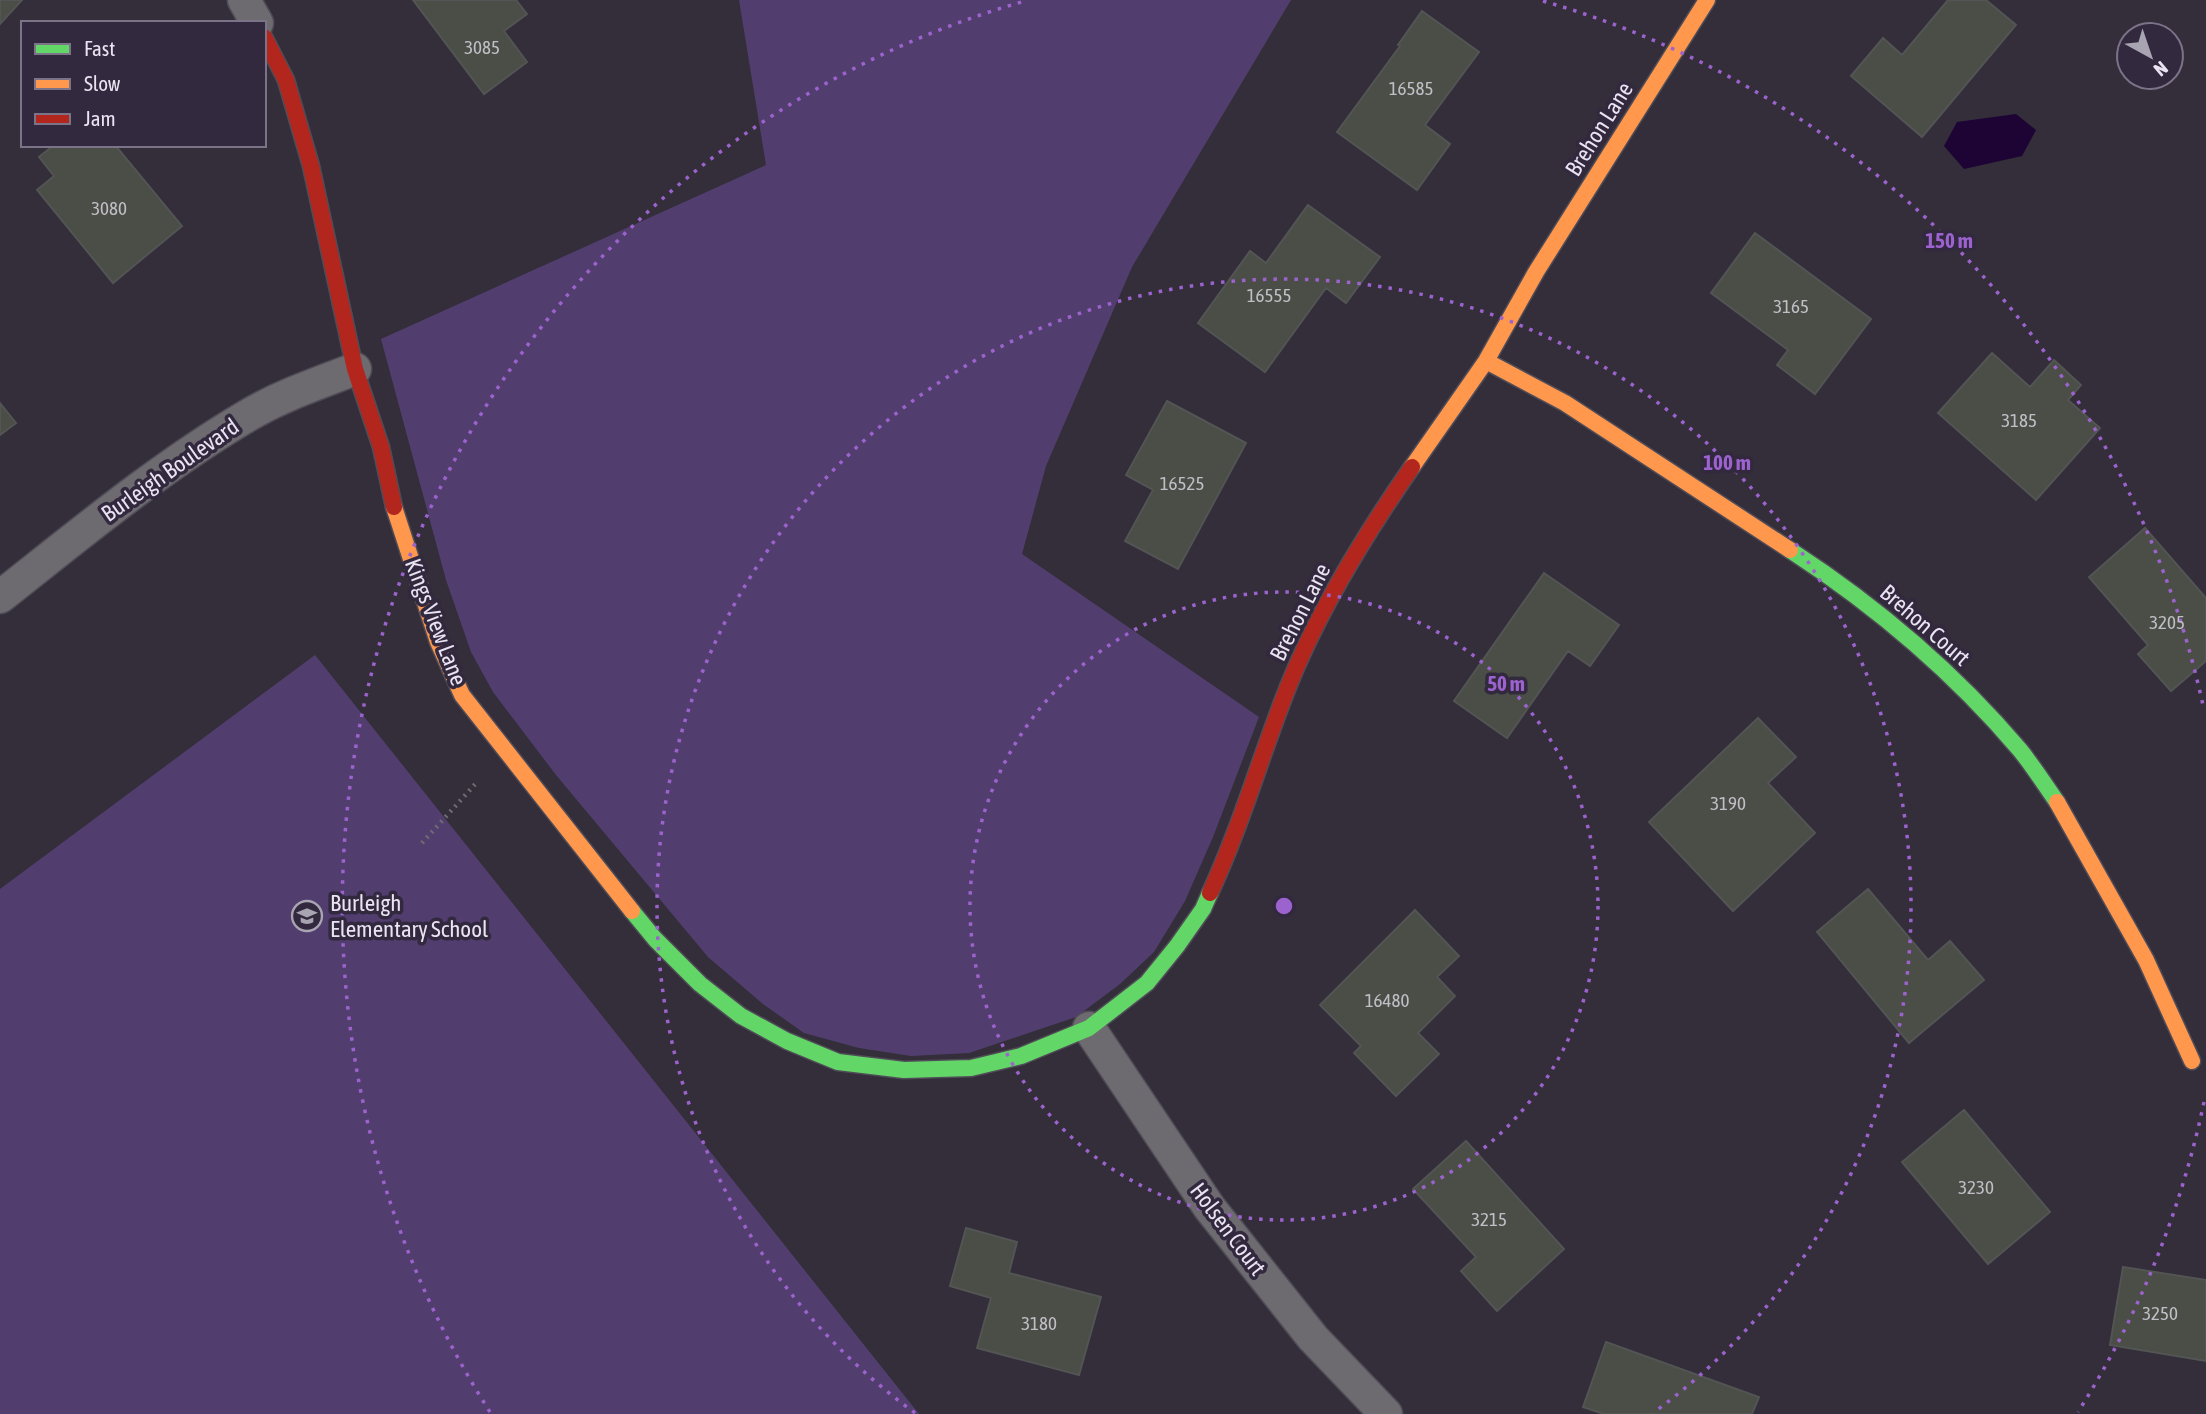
<svg xmlns="http://www.w3.org/2000/svg" width="2206" height="1414" font-family="'Asap Condensed',sans-serif">
  <rect width="100%" height="100%" fill="#332e3a"/>
  <path fill="#523e6e" d="M739,0H1291L1132,267L1046,466L1022,554L1259,717L1213,837L1185,901L1154,952L1120,984L1076,1017L969,1053L911,1056L859,1048L804,1033L763,1004L708,957L556,775L493,692L471,652L446,580L381,339L766,165Z
    M315,655L919,1414H0V889Z"/>
  <path fill="#1d0434" d="M2016,114L2036,130L2022,156L1964,169L1944,146L1957,122Z"/>
  <path fill="#4a4e46" stroke="#535454" stroke-width="2" d="M0,0H22L0,24Z
    M413,0H516L527,14L504,31L527,62L484,94Z
    M1948,0H1986L2016,25L1922,137L1851,76L1883,38L1902,55Z
    M1422,11L1479,52L1425,125L1450,144L1417,190L1337,132L1400,46L1398,45Z
    M54,145H115L182,226L113,283L37,190L54,176L39,157Z
    M1308,205L1380,257L1346,303L1326,288L1265,372L1198,323L1250,251L1266,263Z
    M1755,233L1871,319L1815,394L1777,365L1788,350L1711,293Z
    M1992,353L2030,387L2054,360L2081,385L2068,400L2100,428L2036,500L1938,413Z
    M1167,401L1246,443L1178,569L1125,541L1153,490L1126,475Z
    M0,403L16,423L0,435Z
    M2145,528L2206,598V661L2171,691L2138,654L2148,645L2089,577Z
    M1544,573L1619,625L1590,666L1568,651L1507,738L1454,701Z
    M1758,718L1796,757L1768,783L1815,833L1733,911L1649,822Z
    M1868,889L1928,960L1950,941L1984,980L1909,1043L1817,932Z
    M1415,910L1459,956L1437,977L1455,996L1418,1033L1439,1054L1396,1096L1354,1053L1361,1046L1320,1005Z
    M1964,1110L2050,1212L1988,1264L1902,1162Z
    M1466,1141L1564,1249L1497,1311L1461,1271L1476,1257L1413,1189Z
    M966,1228L1017,1242L1009,1273L1101,1297L1079,1375L977,1348L991,1298L950,1286Z
    M2123,1267L2206,1280V1361L2110,1345Z
    M1606,1342L1759,1397L1752,1414H1604L1583,1407Z"/>
  <g fill="none" stroke-linecap="round" stroke-linejoin="round">
    <g stroke="#504c57" stroke-width="35">
      <path id="street" d="M244,0L257,23
        M0,597C80,534 159,468 247,416C280,396 319,383 355,369
        M1089,1028L1209,1207L1313,1338L1386,1414"/>
    </g>
    <g stroke="#504c57" stroke-width="19">
      <path id="fast" d="M1790,550C1876,606 1953,671 2020,750C2033,766 2045,785 2057,802
        M632,911L655,939L700,984L741,1016L787,1041L838,1062L904,1070L971,1068L1021,1056L1089,1028L1147,983L1177,946L1203,909L1210,893"/>
    </g>
    <g stroke="#504c57" stroke-width="19">
      <path id="slow" d="M1486,361L1565,403L1790,550
        M1412,467L1486,361L1536,272L1707,0
        M394,507L438,642L462,695L632,911
        M2057,802L2146,960L2192,1061"/>
    </g>
    <g stroke="#504c57" stroke-width="19">
      <path id="jam" d="M264,37L286,80L311,166L355,369L381,447L394,507
        M1210,893C1241,826 1261,755 1288,687C1319,609 1364,536 1412,467"/>
    </g>
    <path stroke="#6e6b71" stroke-width="4.5" stroke-dasharray="2 5" stroke-linecap="butt" d="M422,843L478,781"/>
    <use href="#street" stroke="#6d6b70" stroke-width="32"/>
    <use href="#fast" stroke="#63d668" stroke-width="16"/>
    <use href="#slow" stroke="#ff974d" stroke-width="16"/>
    <use href="#jam" stroke="#b3261e" stroke-width="16"/>
  </g>
  <g fill="none" stroke="#9c63ce" stroke-width="3.5" stroke-dasharray="3.5 7">
    <circle cx="1284" cy="906" r="314"/>
    <path d="M915 1413A627 627 0 1 1 1653 1413"/>
    <path d="M2204 1102A941 941 0 0 1 2078 1412M490 1412A941 941 0 0 1 1025 1M1543 1A941 941 0 0 1 2204 710"/>
  </g>
  <defs>
    <g id="school-ring" transform="scale(1.575)"><circle r="9.5" fill="#32293f" stroke="#a9a4b2" stroke-width="1.5"/><path d="M0-5L7-2L0 1L-7-2ZM-4 1L0 2.5L4 1V4Q0 6-4 4Z" fill="#a9a4b2"/></g>
  </defs>
  <g fill-rule="evenodd">
    <use href="#school-ring" x="307" y="916"/>
  </g>
  <g text-anchor="middle" dominant-baseline="central" stroke-width="7" stroke-linejoin="round" paint-order="stroke">
    <g font-size="19" fill="#c1bec7">
      <text x="482" y="47">3085</text>
      <text x="1411" y="88">16585</text>
      <text x="109" y="208">3080</text>
      <text x="1269" y="295">16555</text>
      <text x="1791" y="306">3165</text>
      <text x="2019" y="420">3185</text>
      <text x="1182" y="483">16525</text>
      <text x="2167" y="622">3205</text>
      <text x="1728" y="803">3190</text>
      <text x="1387" y="1000">16480</text>
      <text x="1976" y="1187">3230</text>
      <text x="1489" y="1219">3215</text>
      <text x="2160" y="1313">3250</text>
      <text x="1039" y="1323">3180</text>
    </g>
    <g font-size="23" fill="#e9e3f2" stroke="#32293f">
      <text transform="translate(1599 129) rotate(-58)">Brehon Lane</text>
      <text transform="translate(170 470) rotate(-35)">Burleigh Boulevard</text>
      <text transform="translate(1300 612) rotate(-63)">Brehon Lane</text>
      <text transform="translate(436 622) rotate(69)">Kings View Lane</text>
      <text transform="translate(1925 625) rotate(41)">Brehon Court</text>
      <text transform="translate(1228 1229) rotate(53)">Holsen Court</text>
    </g>
    <g font-size="23" fill="#e9e3f2" stroke="#32293f" text-anchor="start">
      <text x="330" y="903">Burleigh<tspan x="330" dy="26">Elementary School</tspan></text>
    </g>
  </g>
  <circle cx="1284" cy="906" r="10" fill="#9c63ce" stroke="#32293f" stroke-width="3.5"/>
  <g font-size="21" text-anchor="middle" font-weight="bold" fill="#9c63ce" stroke="#32293f" stroke-width="7" stroke-linejoin="round" paint-order="stroke">
    <text x="1949" y="248">150 m</text>
    <text x="1727" y="470">100 m</text>
    <text x="1506" y="691">50 m</text>
  </g>
  <rect x="21" y="21" width="245" height="126" fill="#32293f" stroke="#7b7387" stroke-width="2"/>
  <rect x="35" y="44" width="35" height="10" fill="#63d668" stroke="#7b7387" stroke-width="2"/>
  <text x="84" y="56" font-size="21" fill="#e9e3f2">Fast</text>
  <rect x="35" y="79" width="35" height="10" fill="#ff974d" stroke="#7b7387" stroke-width="2"/>
  <text x="84" y="91" font-size="21" fill="#e9e3f2">Slow</text>
  <rect x="35" y="114" width="35" height="10" fill="#b3261e" stroke="#7b7387" stroke-width="2"/>
  <text x="84" y="126" font-size="21" fill="#e9e3f2">Jam</text>
  <g transform="translate(2150 56) rotate(140)"><circle r="33" fill="#32293f" stroke="#7b7387" stroke-width="2"/>
  <path d="M0-5L12 26L0 18L-12 26Z" fill="#a9a4b2"/>
  <text y="-10" font-size="19" font-weight="bold" text-anchor="middle" fill="#e9e3f2">N</text>
  </g>
</svg>
